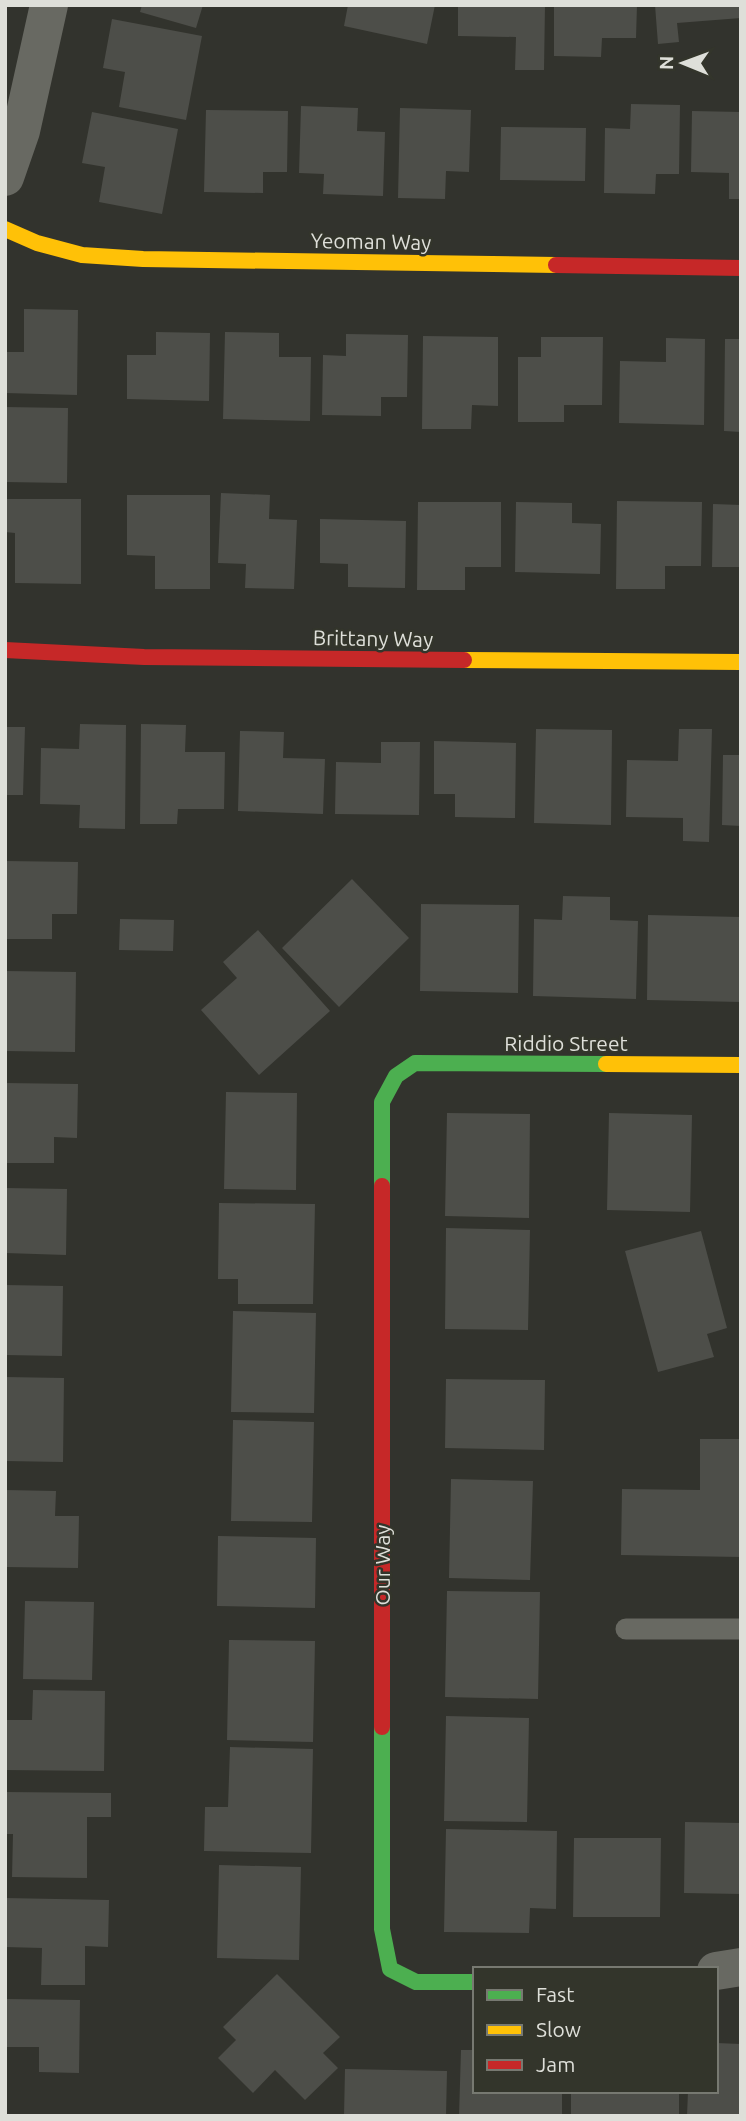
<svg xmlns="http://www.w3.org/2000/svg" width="746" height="2121" font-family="Ubuntu,sans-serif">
  <rect width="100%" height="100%" fill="#32332d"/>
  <path fill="#4d4e49" d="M142,5H203L196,28L140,12Z
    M348,5H435L427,44L344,26Z
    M458,5H545L544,70H515L516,37L458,36Z
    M554,5H637L636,38H602L601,57L554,56Z
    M655,5H741V18L677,23L679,42L658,44Z
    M112,19L202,36L186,120L119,107L125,72L103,68Z
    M631,104L680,105L679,174H656L655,194L604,193L605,128L630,129Z
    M301,106L358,108L357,131L385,132L383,196L323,194L324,174L299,173Z
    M400,108L471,110L469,172L446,171L445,199L398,198Z
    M206,110L288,111L287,172H263V193L204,192Z
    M692,111L741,112V199H729V173L691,172Z
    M92,112L178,129L162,214L99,202L105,167L82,163Z
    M501,127L586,128L585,181L500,180Z
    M24,309L78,310L77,395L5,393V352H24Z
    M156,332L210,333L209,401L127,399V355H156Z
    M225,332L279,333V357H311L310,421L223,419Z
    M346,334L408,335L407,397H381V416L322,415L323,355L346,356Z
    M423,336L498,337V406L472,405L471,429H422Z
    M541,337H603L602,405H564V422H518V357H541Z
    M666,338L705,339L704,425L619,423L620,361L666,362Z
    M725,339H741V432L724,431Z
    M5,407L68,408L67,483L5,482Z
    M221,493L270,495L269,519L297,520L294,589L245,588L246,564L218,563Z
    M127,495H210V589H155V556L127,555Z
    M5,499H81V584L15,583V533L5,532Z
    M617,501L702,502L701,566H665V589H616Z
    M418,502H501V567H465V590H417Z
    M516,502L572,503V523L601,524L600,574L515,572Z
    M713,504L741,505V567H712Z
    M320,519L406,521L405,588L348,587V564L320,563Z
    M80,724L126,725L125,829L79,828L80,805L40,804L41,748L79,749Z
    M141,724L186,725L185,752H225L224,809H178L177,824H140Z
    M5,727H25L23,795H5Z
    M536,729L612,730L611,825L534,823Z
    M679,729H712L709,842L683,841V818L626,817L627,760L678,761Z
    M240,731L284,732L283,758L325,759L323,814L238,811Z
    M434,741L516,743L515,818L455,817V794H434Z
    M381,742H420L419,815L335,814L336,762L381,763Z
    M723,755H741V826L722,825Z
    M5,861L78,862L77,914H52V939H5Z
    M352,879L409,938L339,1007L282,948Z
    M563,896L610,897V920L638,921L636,999L533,996L534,919L562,920Z
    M421,904L519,905L518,993L420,991Z
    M648,915L741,917V1002L647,1000Z
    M120,919L174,920L173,951L119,950Z
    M258,930L330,1011L259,1075L201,1010L237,978L223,962Z
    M5,971L76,972L75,1052L5,1051Z
    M5,1083L78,1084L77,1138L54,1137V1163H5Z
    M226,1092L297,1093L296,1190L224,1189Z
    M447,1113L530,1114L529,1218L445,1216Z
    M609,1113L692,1115L690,1212L607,1210Z
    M5,1188L67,1189L66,1255L5,1253Z
    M219,1203L315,1204L313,1304H238V1279H218Z
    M446,1228L530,1230L528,1330L445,1329Z
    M701,1231L727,1328L707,1334L714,1357L658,1372L625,1251Z
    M5,1285L63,1286L62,1356L5,1355Z
    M233,1311L316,1313L314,1413L231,1412Z
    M5,1377L64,1378L63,1462L5,1461Z
    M446,1379L545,1380L544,1450L445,1448Z
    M233,1420L314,1422L312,1522L231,1521Z
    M700,1439H741V1557L621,1555L622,1489L700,1490Z
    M451,1479L533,1481L530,1580L449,1578Z
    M5,1490L56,1491L55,1516H79L78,1568L5,1567Z
    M218,1536L316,1538L315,1608L217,1606Z
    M447,1591L540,1592L538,1699L445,1697Z
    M25,1601L94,1602L92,1680L23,1679Z
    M229,1640L315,1641L313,1742L227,1740Z
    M33,1690L105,1691L104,1771L5,1770V1720H32Z
    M446,1716L529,1718L527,1822L444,1821Z
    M230,1747L313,1749L311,1853L204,1851L205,1807H228Z
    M5,1792L111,1793V1817H87V1878L12,1877L13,1834H5Z
    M685,1822L741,1823V1894L684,1893Z
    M446,1829L557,1831L556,1909L530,1908L529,1933L444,1932Z
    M574,1838H661L660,1917H573Z
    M219,1865L301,1867L299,1960L217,1958Z
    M5,1898L109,1900L108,1947L85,1946V1985H41L42,1948L5,1947Z
    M277,1974L340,2037L323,2053L338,2068L305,2100L275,2070L253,2093L218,2058L236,2040L223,2027Z
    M5,1999L80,2000L79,2073L39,2072V2047H5Z
    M716,2043L741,2044V2116H687L688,2091H716Z
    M461,2050H475V2091H562V2116H459Z
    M345,2069L447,2071L446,2116H344Z
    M571,2091H679V2116H571Z"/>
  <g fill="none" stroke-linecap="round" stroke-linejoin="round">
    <path stroke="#686962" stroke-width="21" d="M626,1629H741"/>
    <path stroke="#686962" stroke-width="38" d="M5,177L21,131L49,5
      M716,1971L741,1967"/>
    <path stroke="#4caf50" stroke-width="16" d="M382,1186V1102L396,1076L415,1063L606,1064
      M382,1727V1929L390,1969L416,1982H475"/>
    <path stroke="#ffc107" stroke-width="16" d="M5,229L37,243L82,255L143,259L556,265
      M464,660L741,662
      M606,1064L741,1065"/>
    <path stroke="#c62828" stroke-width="16" d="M556,265L741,268
      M5,650L144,657L464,660
      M382,1186V1727"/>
  </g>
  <g text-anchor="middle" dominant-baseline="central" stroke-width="5" stroke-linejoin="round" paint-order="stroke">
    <g font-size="21" fill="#dedfd9" stroke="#33352b">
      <text transform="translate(371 241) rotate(1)">Yeoman Way</text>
      <text transform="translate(373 638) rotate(1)">Brittany Way</text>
      <text x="566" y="1043">Riddio Street</text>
      <text transform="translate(382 1565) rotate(-90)">Our Way</text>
    </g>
  </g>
  <rect width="746" height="2121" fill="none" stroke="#dedfd9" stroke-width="14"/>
  <rect x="473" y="1967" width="245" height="126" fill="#33352b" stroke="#777971" stroke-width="2"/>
  <rect x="487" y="1990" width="35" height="10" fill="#4caf50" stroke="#777971" stroke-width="2"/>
  <text x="536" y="2002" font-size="21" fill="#dedfd9">Fast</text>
  <rect x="487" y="2025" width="35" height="10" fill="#ffc107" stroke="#777971" stroke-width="2"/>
  <text x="536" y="2037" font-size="21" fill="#dedfd9">Slow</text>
  <rect x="487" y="2060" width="35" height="10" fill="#c62828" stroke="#777971" stroke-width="2"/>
  <text x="536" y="2072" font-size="21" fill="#dedfd9">Jam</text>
  <g transform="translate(683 63) rotate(271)" stroke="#33352b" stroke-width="5" paint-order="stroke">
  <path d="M0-5L12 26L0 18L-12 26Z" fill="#dedfd9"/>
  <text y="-10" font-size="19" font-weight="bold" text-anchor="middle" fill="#dedfd9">N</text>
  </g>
</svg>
